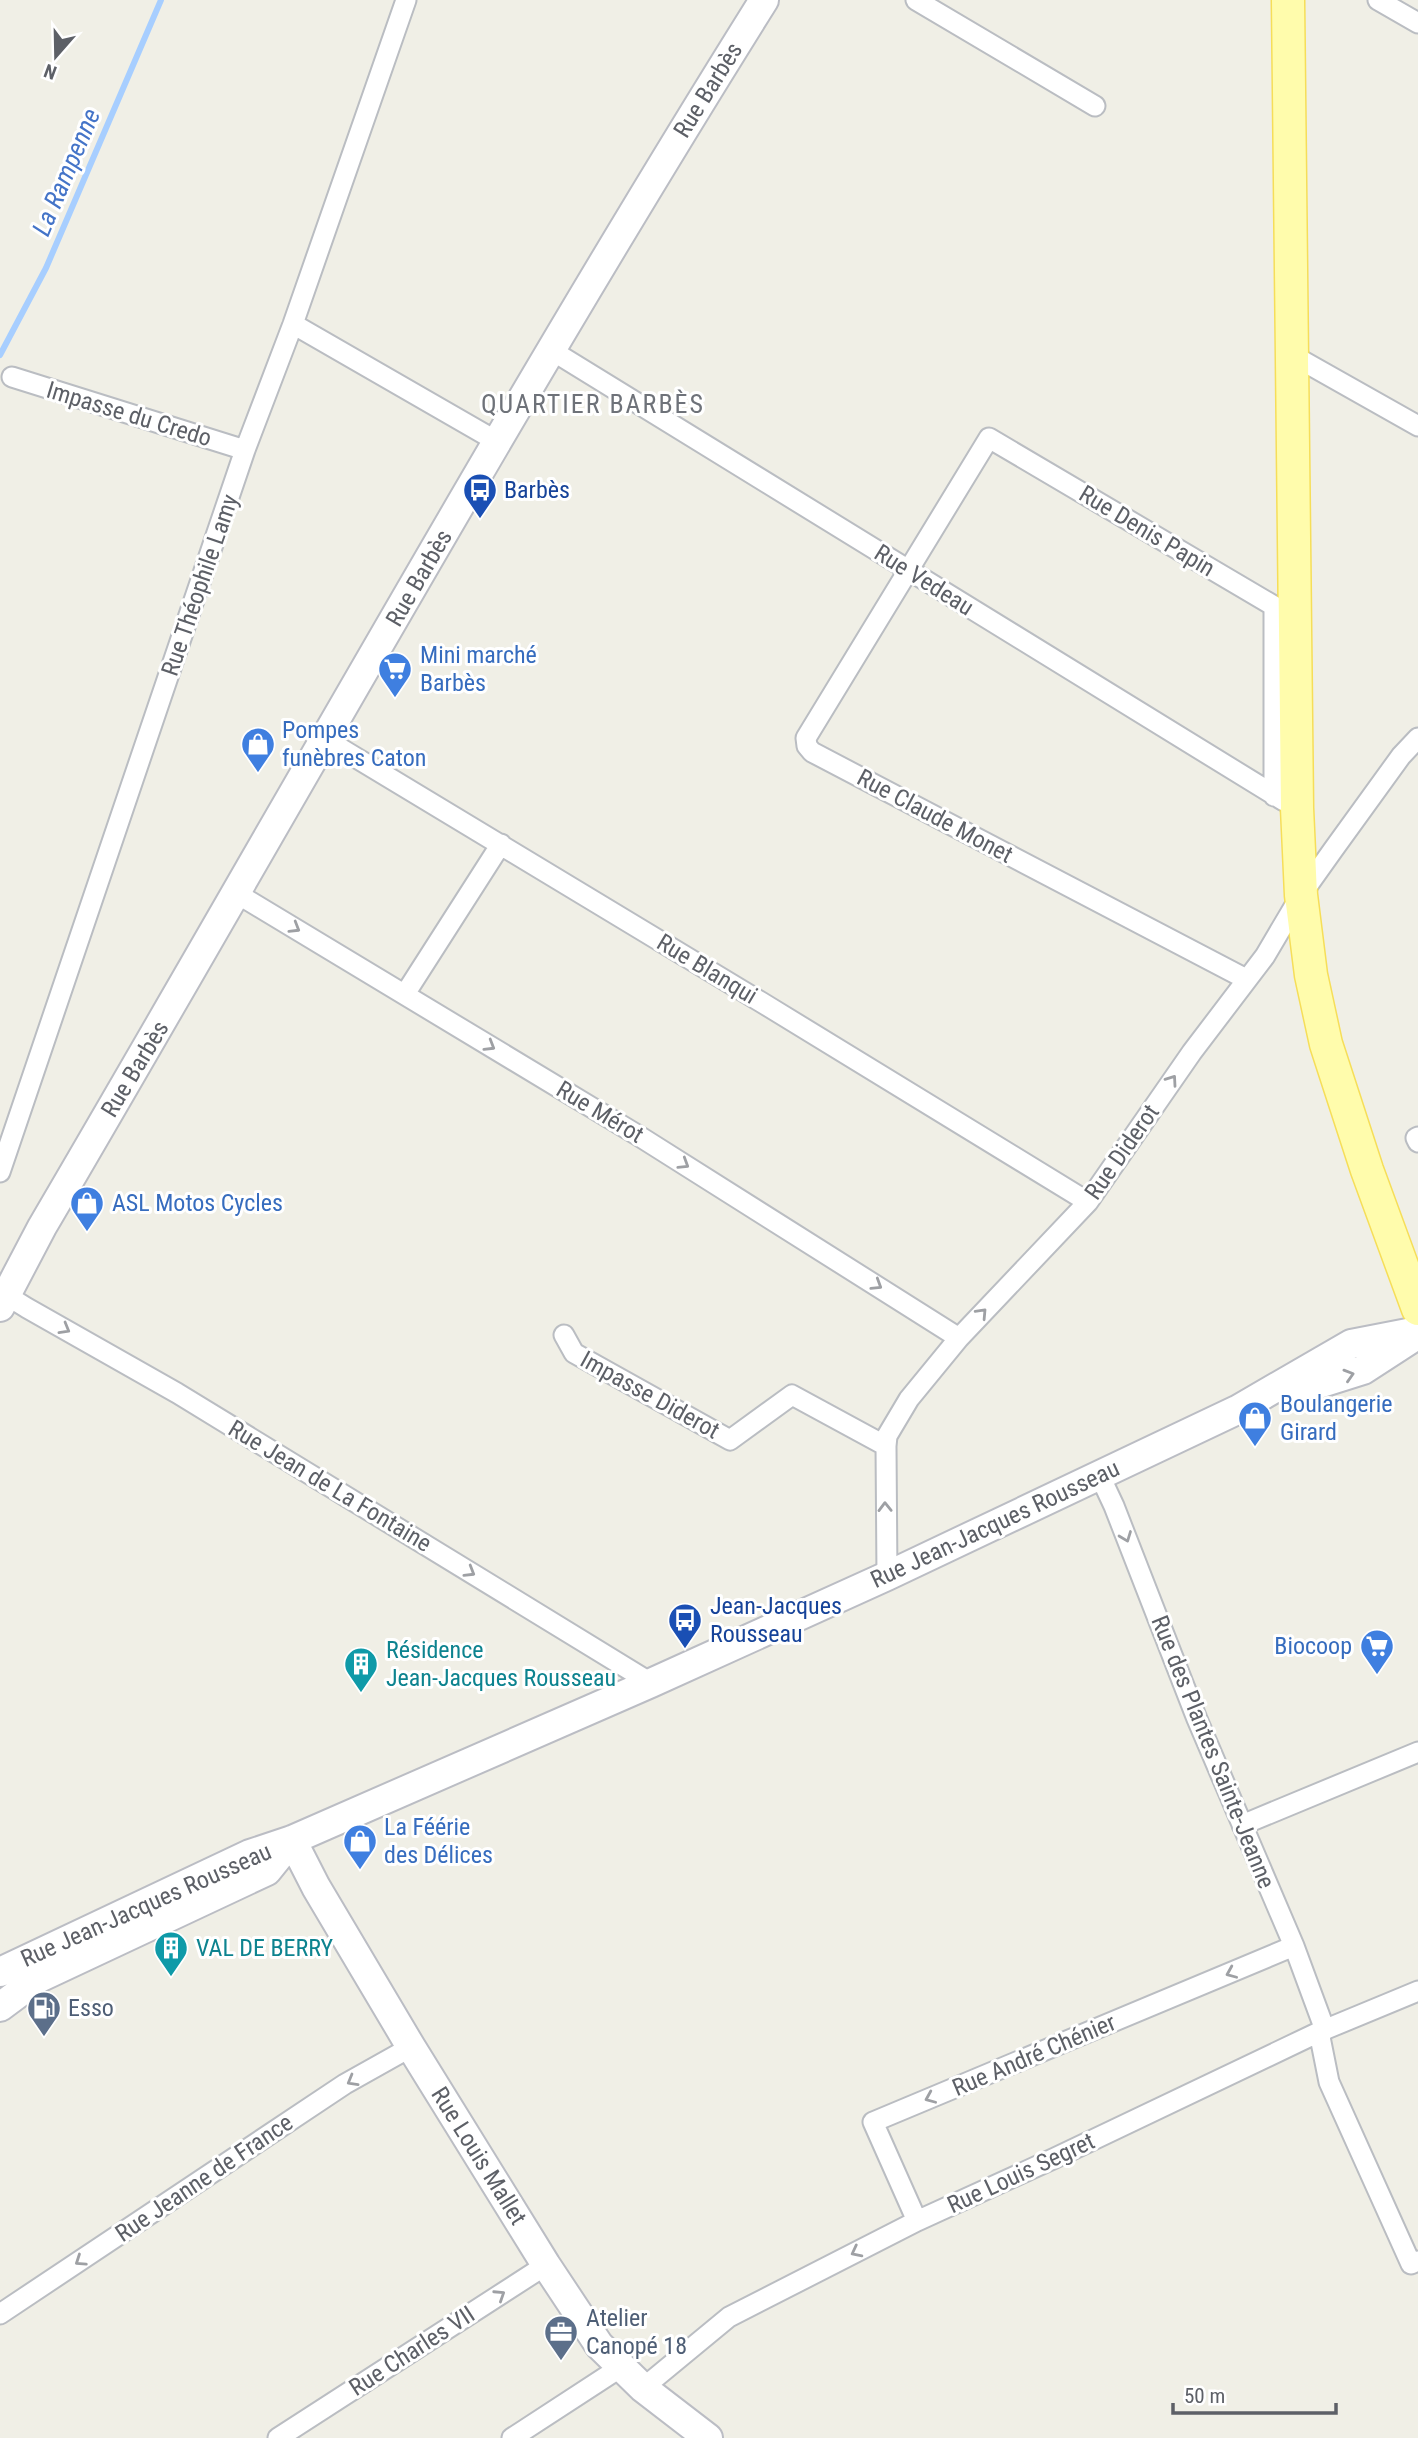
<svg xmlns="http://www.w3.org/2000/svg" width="1418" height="2438" font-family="'Roboto Condensed',sans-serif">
  <rect width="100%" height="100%" fill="#f0efe6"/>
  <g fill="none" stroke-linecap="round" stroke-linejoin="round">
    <path stroke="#a7ceff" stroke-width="6" d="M0,355L46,268L161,0"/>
    <g stroke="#babdc2" stroke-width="23">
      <path id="street" d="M916,0L1095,106
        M1378,0L1418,23
        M293,324L498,442
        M551,350L1284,801
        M1294,356L1418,426
        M12,377L245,450
        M325,739L761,1002L1088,1202
        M236,893L639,1136L959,1338
        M1246,979L812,752L807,746L806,738L989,438L1274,606V796
        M405,994L501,844
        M1418,1137L1416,1138L1418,1142
        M0,1172L245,450L293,324L406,0
        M1,1287L6,1295L27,1308L177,1393L651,1683
        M564,1335L574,1353L730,1440L792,1395L886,1446
        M1099,1474L1114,1506L1197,1719L1294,1946L1325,2030
        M887,1576L886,1446L887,1436L909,1399L959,1338L1088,1202L1192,1052L1265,956L1301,895L1333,850L1401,756L1418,738
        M1242,1825L1418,1752
        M1319,2032L1329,2082L1411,2264L1418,2261
        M917,2221L873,2122L1294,1946
        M0,2314L345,2084L411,2047
        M643,2388L729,2317L917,2221L1055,2158L1319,2032L1418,1991
        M278,2438L546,2265
        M512,2438L621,2367"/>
    </g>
    <g stroke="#bbbdc4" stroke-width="32">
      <path id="secondary" d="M0,1307L42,1227C282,818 512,402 764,0
        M1290,1393L1363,1370L1414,1337
        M292,1840L316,1887L411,2047L546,2265L599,2345L643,2388L708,2438
        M0,1972L250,1854L292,1840L651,1683L887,1576L1237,1410L1351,1344L1418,1331
        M0,2007L39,1978L267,1871L292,1840"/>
    </g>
    <g stroke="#f6de59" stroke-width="35">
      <path id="primary" d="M1288,0L1297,808L1301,895L1311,975L1326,1044L1367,1170L1418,1309"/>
    </g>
    <use href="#street" stroke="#fff" stroke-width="19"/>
    <use href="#secondary" stroke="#fff" stroke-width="28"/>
    <use href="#primary" stroke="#fffcac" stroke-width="32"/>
  </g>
  <defs><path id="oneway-chevron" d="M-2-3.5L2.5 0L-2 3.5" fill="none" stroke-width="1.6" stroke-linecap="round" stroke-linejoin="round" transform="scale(1.75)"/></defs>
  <g stroke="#9ea0a4">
    <use href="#oneway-chevron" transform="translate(295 928) rotate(31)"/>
    <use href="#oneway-chevron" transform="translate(490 1046) rotate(31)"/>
    <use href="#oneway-chevron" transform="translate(1172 1080) rotate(-55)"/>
    <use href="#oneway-chevron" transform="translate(684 1164) rotate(32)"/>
    <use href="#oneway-chevron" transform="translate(877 1285) rotate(32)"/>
    <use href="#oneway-chevron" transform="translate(982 1313) rotate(-47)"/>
    <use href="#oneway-chevron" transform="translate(65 1329) rotate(30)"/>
    <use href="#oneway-chevron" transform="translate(1349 1375) rotate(-17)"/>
    <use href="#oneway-chevron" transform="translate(885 1507) rotate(-91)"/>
    <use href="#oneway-chevron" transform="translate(1126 1537) rotate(69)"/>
    <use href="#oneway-chevron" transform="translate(470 1572) rotate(31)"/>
    <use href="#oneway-chevron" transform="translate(1231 1973) rotate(157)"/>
    <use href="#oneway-chevron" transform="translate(352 2081) rotate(150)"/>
    <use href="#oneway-chevron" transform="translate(930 2098) rotate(157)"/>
    <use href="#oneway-chevron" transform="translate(856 2252) rotate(153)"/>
    <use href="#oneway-chevron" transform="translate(80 2261) rotate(146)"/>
    <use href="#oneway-chevron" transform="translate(500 2295) rotate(-33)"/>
  </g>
  <defs>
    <g id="bus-pin" transform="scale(1.75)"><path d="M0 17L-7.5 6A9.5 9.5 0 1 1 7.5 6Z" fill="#1a4fb4" stroke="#fff"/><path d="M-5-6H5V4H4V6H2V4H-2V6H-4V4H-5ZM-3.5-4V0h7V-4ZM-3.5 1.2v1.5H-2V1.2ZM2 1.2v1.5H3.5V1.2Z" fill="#fff"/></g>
    <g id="supermarket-pin" transform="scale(1.75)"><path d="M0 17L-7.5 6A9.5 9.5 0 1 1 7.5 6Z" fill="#3f7fe0" stroke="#fff"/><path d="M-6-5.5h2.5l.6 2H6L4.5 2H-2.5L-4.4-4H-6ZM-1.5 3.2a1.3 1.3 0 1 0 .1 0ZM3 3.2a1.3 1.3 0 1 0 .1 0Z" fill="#fff"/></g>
    <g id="shop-pin" transform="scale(1.75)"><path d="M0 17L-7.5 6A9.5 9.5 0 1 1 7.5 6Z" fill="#3f7fe0" stroke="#fff"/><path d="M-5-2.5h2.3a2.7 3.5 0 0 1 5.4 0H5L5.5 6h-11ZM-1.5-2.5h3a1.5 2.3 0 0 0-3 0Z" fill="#fff"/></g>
    <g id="building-pin" transform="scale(1.75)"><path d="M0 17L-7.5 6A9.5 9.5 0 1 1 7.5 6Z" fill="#0f9aa8" stroke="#fff"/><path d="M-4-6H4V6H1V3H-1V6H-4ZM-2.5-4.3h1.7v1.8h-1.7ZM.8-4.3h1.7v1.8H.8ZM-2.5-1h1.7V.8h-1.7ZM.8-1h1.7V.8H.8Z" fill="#fff"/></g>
    <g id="fuel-pin" transform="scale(1.75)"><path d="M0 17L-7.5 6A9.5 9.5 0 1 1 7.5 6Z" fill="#5c6f8a" stroke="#fff"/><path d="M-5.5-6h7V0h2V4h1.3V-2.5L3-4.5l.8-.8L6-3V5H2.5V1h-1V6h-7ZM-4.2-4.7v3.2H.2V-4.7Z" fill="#fff"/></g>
    <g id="office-pin" transform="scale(1.75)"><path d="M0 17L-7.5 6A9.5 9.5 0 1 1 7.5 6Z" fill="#5c6f8a" stroke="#fff"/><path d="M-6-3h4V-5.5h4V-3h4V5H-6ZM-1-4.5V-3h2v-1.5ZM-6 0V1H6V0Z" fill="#fff"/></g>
  </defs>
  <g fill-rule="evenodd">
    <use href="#bus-pin" x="480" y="490"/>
    <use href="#supermarket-pin" x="395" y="669"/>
    <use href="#shop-pin" x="258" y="744"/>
    <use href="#shop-pin" x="87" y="1203"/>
    <use href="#shop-pin" x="1255" y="1418"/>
    <use href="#bus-pin" x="685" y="1620"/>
    <use href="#supermarket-pin" x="1377" y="1646"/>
    <use href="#building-pin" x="361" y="1664"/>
    <use href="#shop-pin" x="360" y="1841"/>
    <use href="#building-pin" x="171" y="1948"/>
    <use href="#fuel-pin" x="44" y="2008"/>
    <use href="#office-pin" x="561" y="2332"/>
  </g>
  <g text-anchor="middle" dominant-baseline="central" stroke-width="6" stroke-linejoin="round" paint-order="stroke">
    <g font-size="24" fill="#5d6067" stroke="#fff">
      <text transform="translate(708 90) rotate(-58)">Rue Barbès</text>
      <text transform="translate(129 414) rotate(17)">Impasse du Credo</text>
      <text transform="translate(1147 531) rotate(31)">Rue Denis Papin</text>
      <text transform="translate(419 578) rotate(-60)">Rue Barbès</text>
      <text transform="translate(924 580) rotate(32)">Rue Vedeau</text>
      <text transform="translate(200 585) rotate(-71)">Rue Théophile Lamy</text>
      <text transform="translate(935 816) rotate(28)">Rue Claude Monet</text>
      <text transform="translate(707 969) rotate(31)">Rue Blanqui</text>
      <text transform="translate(135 1069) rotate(-59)">Rue Barbès</text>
      <text transform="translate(600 1112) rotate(31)">Rue Mérot</text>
      <text transform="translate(1122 1152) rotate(-55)">Rue Diderot</text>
      <text transform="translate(650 1395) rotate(29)">Impasse Diderot</text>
      <text transform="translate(330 1486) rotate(31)">Rue Jean de La Fontaine</text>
      <text transform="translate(995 1524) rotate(-25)">Rue Jean-Jacques Rousseau</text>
      <text transform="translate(1213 1752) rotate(68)">Rue des Plantes Sainte-Jeanne</text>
      <text transform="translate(146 1905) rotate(-24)">Rue Jean-Jacques Rousseau</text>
      <text transform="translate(1034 2055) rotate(-23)">Rue André Chénier</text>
      <text transform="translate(479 2156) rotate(58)">Rue Louis Mallet</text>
      <text transform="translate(1021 2173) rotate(-25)">Rue Louis Segret</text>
      <text transform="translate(204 2178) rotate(-34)">Rue Jeanne de France</text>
      <text transform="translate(412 2351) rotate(-33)">Rue Charles VII</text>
    </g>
    <g font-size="24" fill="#164399" stroke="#fff" text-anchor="start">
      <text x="504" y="490">Barbès</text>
      <text x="710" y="1606">Jean-Jacques<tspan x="710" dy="28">Rousseau</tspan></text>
    </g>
    <g font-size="24" fill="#366cbe" stroke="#fff" text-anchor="start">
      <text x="420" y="655">Mini marché<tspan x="420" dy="28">Barbès</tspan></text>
      <text x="282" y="730">Pompes<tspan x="282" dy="28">funèbres Caton</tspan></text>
      <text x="112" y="1203">ASL Motos Cycles</text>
      <text x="1280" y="1404">Boulangerie<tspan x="1280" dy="28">Girard</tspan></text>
      <text x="1352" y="1646" text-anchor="end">Biocoop</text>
      <text x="384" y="1827">La Féérie<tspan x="384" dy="28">des Délices</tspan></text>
    </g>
    <g font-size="24" fill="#0d838f" stroke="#fff" text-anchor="start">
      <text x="386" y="1650">Résidence<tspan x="386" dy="28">Jean-Jacques Rousseau</tspan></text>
      <text x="196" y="1948">VAL DE BERRY</text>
    </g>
    <g font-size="24" fill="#4e5e75" stroke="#fff" text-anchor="start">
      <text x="68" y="2008">Esso</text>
      <text x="586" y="2318">Atelier<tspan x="586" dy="28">Canopé 18</tspan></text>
    </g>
    <g font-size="26" font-style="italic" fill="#4474c8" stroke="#fff">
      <text transform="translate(66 172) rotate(-67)">La Rampenne</text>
    </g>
    <g font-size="26" letter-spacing="2" fill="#6e7279" stroke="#fff">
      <text x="593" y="404">QUARTIER BARBÈS</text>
    </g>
  </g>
  <g transform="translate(56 56) rotate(200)" stroke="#ffffff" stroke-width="5" paint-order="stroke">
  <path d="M0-5L12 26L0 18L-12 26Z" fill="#5d6067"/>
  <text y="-10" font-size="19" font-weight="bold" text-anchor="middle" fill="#5d6067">N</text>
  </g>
  <path d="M1173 2403v10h163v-10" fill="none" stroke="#5d6067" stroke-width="3.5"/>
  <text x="1184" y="2403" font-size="21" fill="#5d6067" stroke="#ffffff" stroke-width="5" paint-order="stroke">50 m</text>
</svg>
